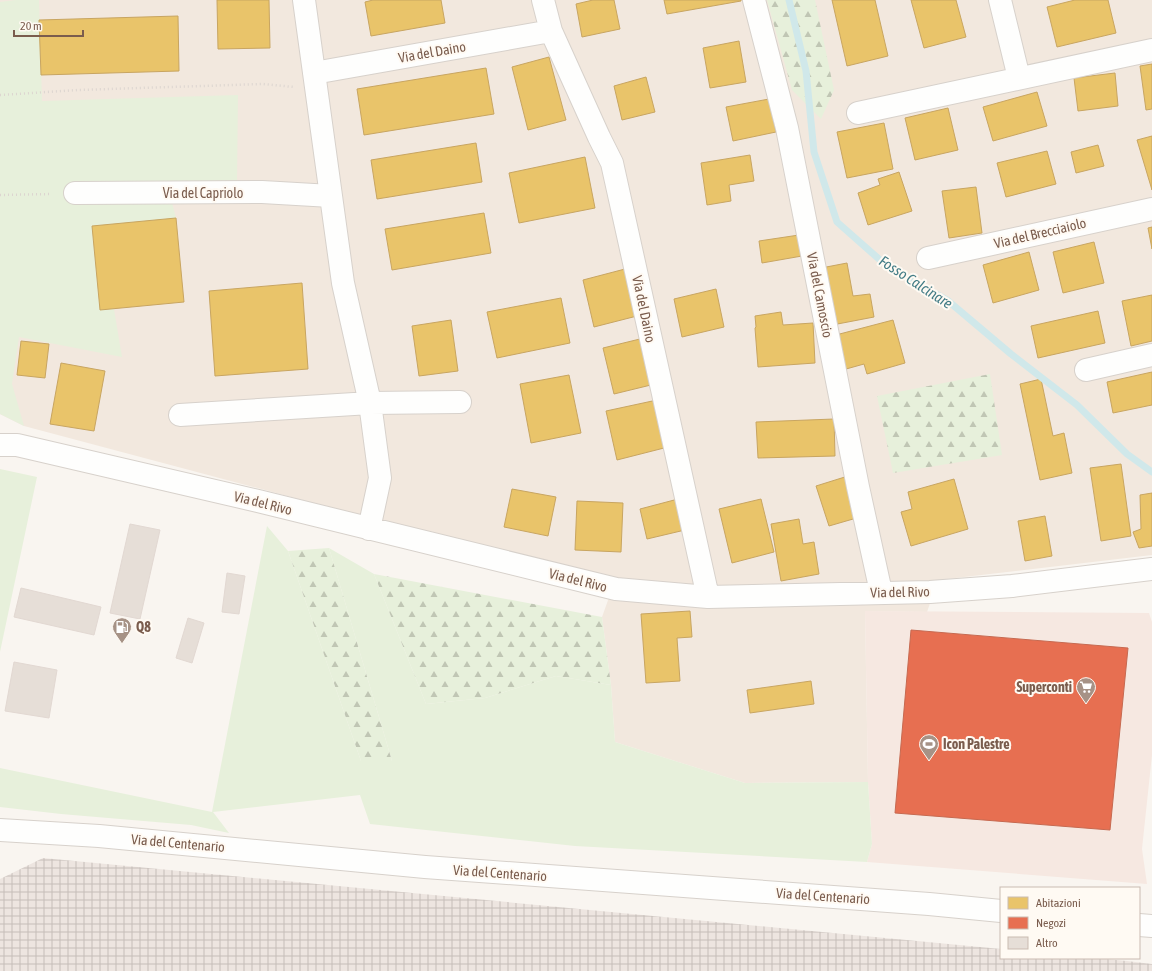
<svg xmlns="http://www.w3.org/2000/svg" width="1152" height="971" font-family="'Asap Condensed',sans-serif">
  <defs>
    <pattern id="industrial-grid" width="8" height="8" patternUnits="userSpaceOnUse"><rect width="8" height="8" fill="#ede5e0"/><path d="M0 4h8M4 0v8" fill="none" stroke="#c5bdb8"/></pattern>
    <pattern id="forest-firs" width="22" height="20" patternUnits="userSpaceOnUse"><rect width="22" height="20" fill="#e7f0db"/><path d="M5 1l3.5 6h-7zM16 11l3.5 6h-7z" fill="#c0c6b4"/></pattern>
  </defs>
  <rect width="100%" height="100%" fill="#f9f5f0"/>
  <path fill="#f2e8de" d="M0,0H1152V555L938,580L927,612L865,611L868,782L745,783L615,742L611,685L602,617L616,578L389,523L24,426L0,414Z"/>
  <path fill="#f6e8e1" d="M865,611L1149,613L1152,622V755L1142,849L1147,884L867,862L872,844L868,782Z"/>
  <path fill="url(#industrial-grid)" d="M43,858L1001,949V958H1095L1127,961L1152,964V971H0V879Z"/>
  <path fill="#e7f0db" d="M16,0H39L42,101L238,95L237,183L167,184L176,218L114,309L122,357L19,337L12,384L24,426L0,414V2Z
    M0,469L37,477L0,652Z
    M267,526L288,551L361,761H392L329,548L374,574L426,704L485,698L556,676L611,685L615,742L745,783L868,782L872,844L867,862L575,846L370,824L360,795L213,812L229,833L191,825L61,814L0,807V768L212,812Z"/>
  <path fill="url(#forest-firs)" d="M767,0H815L834,90L821,119L792,90Z
    M990,374L1002,455L893,473L877,396Z
    M329,548L392,761H361L288,551Z
    M374,574L602,617L611,685L556,676L485,698L426,704Z"/>
  <path fill="#e9c46a" stroke="#c8a561" d="M217,0H269L270,48L218,49Z
    M373,0H441L445,23L371,36L365,2Z
    M593,0H614L620,29L582,37L576,4Z
    M664,0H741V1L667,14Z
    M832,0H875L888,56L847,66Z
    M911,0H956L966,37L924,48Z
    M1075,0H1108L1116,33L1057,47L1047,7Z
    M178,16L179,71L41,75L39,20Z
    M739,41L746,82L710,88L703,48Z
    M549,57L566,120L528,130L512,67Z
    M1152,64V109L1146,110L1140,66Z
    M486,68L494,114L364,135L357,89Z
    M1115,73L1118,106L1078,111L1074,78Z
    M646,77L655,112L622,120L614,86Z
    M1037,92L1047,126L993,141L983,107Z
    M769,99L776,132L733,141L726,107Z
    M948,108L958,150L915,160L905,118Z
    M884,123L893,169L847,178L837,132Z
    M1152,136V190L1137,140Z
    M476,143L482,182L377,199L371,160Z
    M1098,145L1104,166L1076,173L1071,152Z
    M1047,151L1056,184L1006,197L997,163Z
    M750,155L754,181L729,185L731,201L707,205L701,163Z
    M585,157L595,208L519,223L509,173Z
    M899,172L912,211L868,225L858,193L880,185L878,179Z
    M976,187L982,233L949,238L942,191Z
    M484,213L491,253L392,270L385,229Z
    M176,218L184,302L100,310L92,226Z
    M1152,227V249L1148,228Z
    M799,235L802,256L762,263L759,241Z
    M1094,242L1104,283L1063,293L1053,252Z
    M1029,252L1039,290L993,303L983,265Z
    M847,263L853,296L870,294L874,317L827,326L816,269Z
    M625,269L637,316L594,327L583,280Z
    M302,283L308,369L215,376L209,291Z
    M716,289L724,327L682,337L674,299Z
    M1152,295V341L1131,346L1122,301Z
    M561,298L570,343L497,358L487,312Z
    M1098,311L1105,343L1038,358L1031,326Z
    M781,312L783,325L813,323L815,363L758,367L755,328L756,327L755,316Z
    M451,320L458,371L419,376L412,326Z
    M893,320L905,363L867,374L864,364L839,371L832,336Z
    M644,338L655,384L614,394L603,348Z
    M21,341L49,344L45,378L17,375Z
    M61,363L105,371L94,431L50,424Z
    M1152,372V405L1113,413L1107,382Z
    M569,375L581,433L531,443L520,384Z
    M1041,379L1053,436L1064,433L1072,473L1040,480L1020,384Z
    M657,400L668,447L617,460L606,411Z
    M834,419L835,456L758,458L756,422Z
    M1121,464L1131,536L1101,541L1090,468Z
    M848,476L860,517L829,526L816,486Z
    M954,479L968,529L911,546L901,512L912,509L908,492Z
    M512,489L556,497L548,536L504,527Z
    M1152,493V546L1139,548L1133,532L1141,529L1140,495Z
    M678,499L685,530L647,539L640,509Z
    M761,499L774,552L732,563L719,509Z
    M577,501L623,503L621,552L575,550Z
    M1045,516L1052,556L1025,561L1018,521Z
    M799,519L803,544L814,542L819,574L781,581L771,524Z
    M690,611L692,637L677,638L680,681L646,683L641,614Z
    M811,681L814,704L750,713L747,690Z"/>
  <path fill="#e76f51" stroke="#c66950" d="M911,630L1128,648L1110,830L895,813Z"/>
  <g fill="none" stroke-linecap="round" stroke-linejoin="round">
    <path stroke="#d0e8ea" stroke-width="7" d="M789,0L806,71L814,152L837,222L888,267L947,300L1011,354L1077,405L1127,454L1152,472"/>
  </g>
  <path fill="#e6ded7" stroke="#e2d8d2" d="M130,524L160,530L140,619L110,613Z
    M227,573L245,576L239,614L222,612Z
    M21,588L101,607L94,635L14,617Z
    M188,618L204,623L192,663L176,658Z
    M14,662L57,670L49,718L5,711Z"/>
  <g fill="none" stroke-linecap="round" stroke-linejoin="round">
    <g stroke="#d7d1cb" stroke-width="24">
      <path id="minor" d="M304,0L343,283L370,403L380,478L369,529
        M543,0L551,31L599,137L612,163L708,597
        M754,0L787,128L858,487L881,592
        M1000,0L1019,78
        M314,73L551,31
        M858,113L1152,50
        M75,193L262,192L331,196
        M928,258L1152,209
        M1086,370L1152,355
        M180,415L370,403L460,402
        M0,445H17L258,501L616,589L708,597L930,592L1012,586L1152,569"/>
    </g>
    <g stroke="#d7d1cb" stroke-width="24">
      <path id="tertiary" d="M0,830L99,836L425,867L929,904L1001,911
        M1139,925L1152,926"/>
    </g>
    <path stroke="#dcd5d0" stroke-width="2.5" stroke-dasharray="1 3" stroke-linecap="butt" d="M0,95L78,90L263,84L294,87
      M0,195L52,194"/>
    <use href="#minor" stroke="#fefefd" stroke-width="22"/>
    <use href="#tertiary" stroke="#fefefd" stroke-width="22"/>
  </g>
  <defs>
    <g id="fuel-pin" transform="scale(1)"><path d="M0 17L-7.5 6A9.5 9.5 0 1 1 7.5 6Z" fill="#a69286" stroke="#fffaf3"/><path d="M-5.5-6h7V0h2V4h1.3V-2.5L3-4.5l.8-.8L6-3V5H2.5V1h-1V6h-7ZM-4.2-4.7v3.2H.2V-4.7Z" fill="#fff"/></g>
    <g id="supermarket-pin" transform="scale(1)"><path d="M0 17L-7.5 6A9.5 9.5 0 1 1 7.5 6Z" fill="#a69286" stroke="#fffaf3"/><path d="M-6-5.5h2.5l.6 2H6L4.5 2H-2.5L-4.4-4H-6ZM-1.5 3.2a1.3 1.3 0 1 0 .1 0ZM3 3.2a1.3 1.3 0 1 0 .1 0Z" fill="#fff"/></g>
    <g id="stadium-pin" transform="scale(1)"><path d="M0 17L-7.5 6A9.5 9.5 0 1 1 7.5 6Z" fill="#a69286" stroke="#fffaf3"/><path d="M0-5a6.5 5 0 1 0 0 10a6.5 5 0 1 0 0-10ZM-3.5-1.8h7v3.6h-7Z" fill="#fff"/></g>
  </defs>
  <g fill-rule="evenodd">
    <use href="#fuel-pin" x="122" y="627"/>
    <use href="#supermarket-pin" x="1086" y="687"/>
    <use href="#stadium-pin" x="929" y="744"/>
  </g>
  <g text-anchor="middle" dominant-baseline="central" stroke-width="4" stroke-linejoin="round" paint-order="stroke">
    <g font-size="14" fill="#7a5c4d" stroke="#fffaf3">
      <text transform="translate(432 52) rotate(-10)">Via del Daino</text>
      <text x="203" y="193">Via del Capriolo</text>
      <text transform="translate(1040 233) rotate(-13)">Via del Brecciaiolo</text>
      <text transform="translate(820 295) rotate(79)">Via del Camoscio</text>
      <text transform="translate(644 309) rotate(78)">Via del Daino</text>
      <text transform="translate(263 503) rotate(14)">Via del Rivo</text>
      <text transform="translate(578 580) rotate(14)">Via del Rivo</text>
      <text transform="translate(900 592) rotate(-1)">Via del Rivo</text>
      <text transform="translate(178 843) rotate(5)">Via del Centenario</text>
      <text transform="translate(500 873) rotate(4)">Via del Centenario</text>
      <text transform="translate(823 896) rotate(4)">Via del Centenario</text>
    </g>
    <g font-size="14" font-weight="bold" fill="#7a5c4d" stroke="#fffaf3" text-anchor="start">
      <text x="136" y="627">Q8</text>
      <text x="1072" y="687" text-anchor="end">Superconti</text>
      <text x="943" y="744">Icon Palestre</text>
    </g>
    <g font-size="15" font-style="italic" fill="#437c86" stroke="#fffaf3">
      <text transform="translate(916 282) rotate(33)">Fosso Calcinare</text>
    </g>
  </g>
  <rect x="1000" y="887" width="140" height="72" fill="#fffaf3" stroke="#cabbb1"/>
  <rect x="1008" y="897" width="20" height="12" fill="#e9c46a" stroke="#cabbb1"/>
  <text x="1036" y="907" font-size="12" fill="#7a5c4d">Abitazioni</text>
  <rect x="1008" y="917" width="20" height="12" fill="#e76f51" stroke="#cabbb1"/>
  <text x="1036" y="927" font-size="12" fill="#7a5c4d">Negozi</text>
  <rect x="1008" y="937" width="20" height="12" fill="#e6ded7" stroke="#cabbb1"/>
  <text x="1036" y="947" font-size="12" fill="#7a5c4d">Altro</text>
  <path d="M14 30v6h69v-6" fill="none" stroke="#7a5c4d" stroke-width="2"/>
  <text x="20" y="30" font-size="12" fill="#7a5c4d" stroke="#fffaf3" stroke-width="3" paint-order="stroke">20 m</text>
</svg>
